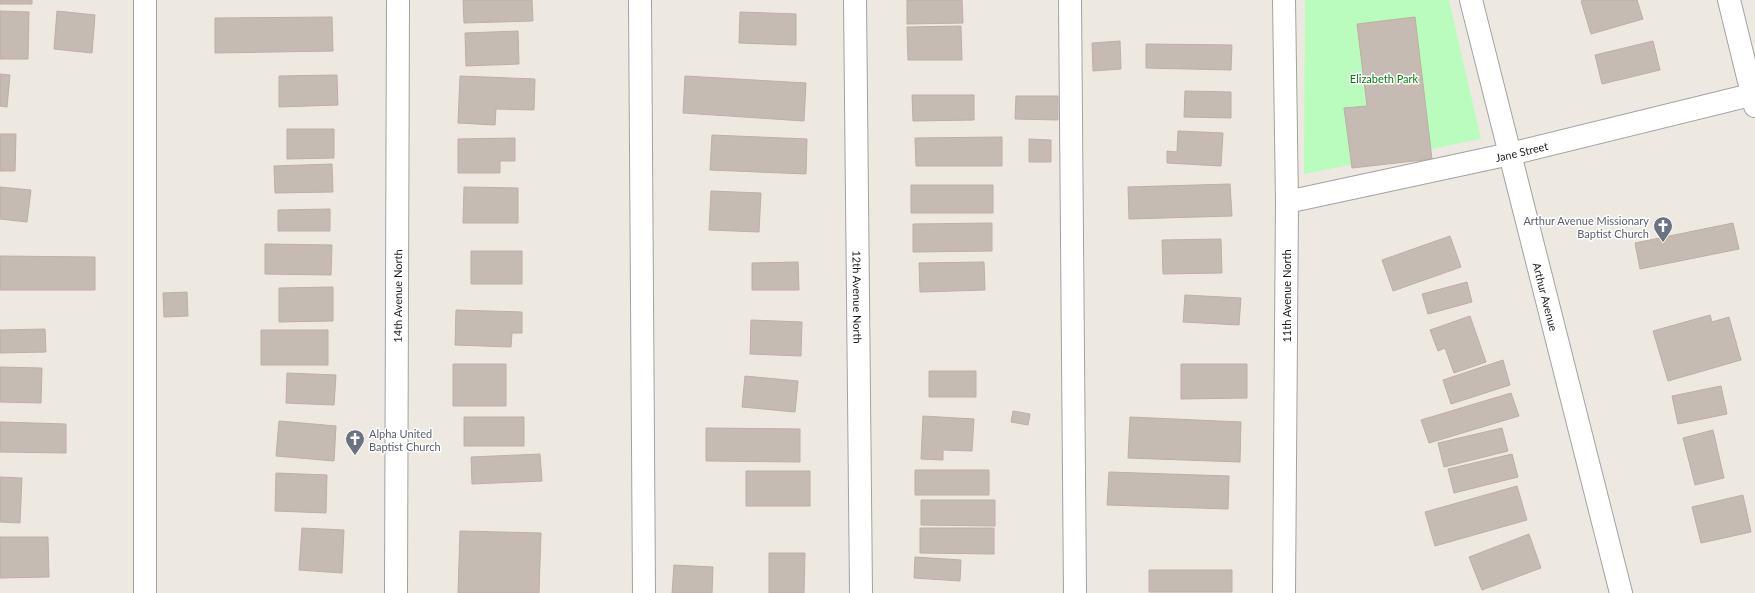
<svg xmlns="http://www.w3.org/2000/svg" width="1755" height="593" font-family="Lato,sans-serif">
  <rect width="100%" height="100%" fill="#eee9e0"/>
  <path fill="#b9fcbd" d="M1305,0H1449L1481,139L1304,174Z"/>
  <path fill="#c5bbb3" stroke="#c0aea2" d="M0,0H32V4H0Z
    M463,0H532L533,21L464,23Z
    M907,0H962L963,23L907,24Z
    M1586,0H1637L1643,19L1591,34L1581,1Z
    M0,11L29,12L28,59H0Z
    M57,11L95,15L92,53L54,49Z
    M740,12L796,14V45L739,43Z
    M332,17L333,51L215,53V18Z
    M1415,17L1432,159L1352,168L1344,108L1367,106L1357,24Z
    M961,26L962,60H908L907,27Z
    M518,31L519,64L466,66L465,33Z
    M1120,41L1121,69L1093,71L1092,43Z
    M1653,41L1660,70L1602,84L1595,55Z
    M1146,44L1232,45L1231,70L1146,68Z
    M0,74L10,75L7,107L0,106Z
    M337,75L338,105L279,107V76Z
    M460,76L535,79L534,110L496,109L495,125L458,123Z
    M685,76L806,83L804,121L683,113Z
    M1185,91L1231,92V118L1184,117Z
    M912,95H974V120L913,121Z
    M1016,96H1058V120L1015,119Z
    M287,129H334V158L287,159Z
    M1178,131L1223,133L1221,166L1167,163V151L1177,152Z
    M0,134H16L15,171H0Z
    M712,135L807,139L806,174L710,170Z
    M1002,137V166H916L915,138Z
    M515,138V161H500V173H458V139Z
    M1029,139L1051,140V162H1029Z
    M332,164L333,192L275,193L274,166Z
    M1230,184L1232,216L1129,219L1128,187Z
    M911,185H993V213H911Z
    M0,187L31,190L27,222L0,219Z
    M464,187L518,188V223H463Z
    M711,191L761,193L759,232L709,230Z
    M330,209V231H278V210Z
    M992,223V251L913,252V224Z
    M1733,223L1739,249L1640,269L1635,243Z
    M1450,236L1461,267L1393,291L1382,260Z
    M1221,239L1222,273L1163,274L1162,240Z
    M265,244L332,245L331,275L265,274Z
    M471,251H522V284H471Z
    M0,256L95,257V290H0Z
    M798,262L799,290H752V263Z
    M984,262L985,290L920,292L919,263Z
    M1467,282L1472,302L1428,314L1422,294Z
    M333,287V321L279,322V288Z
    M187,292L188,316L164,317L163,293Z
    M1185,295L1241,298L1239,325L1183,322Z
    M456,310L522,312V333H512L511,347L455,345Z
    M1710,315L1712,322L1729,317L1741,360L1668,381L1653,331Z
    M1470,316L1486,362L1454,373L1445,348L1438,351L1430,330Z
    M751,320L802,322L801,356L750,354Z
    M45,329L46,352L0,353V330Z
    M261,330H328V365H261Z
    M1503,360L1510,385L1451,404L1443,380Z
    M453,364H506V406H453Z
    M1181,364H1247V398L1181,399Z
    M0,367L42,368L41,403L0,402Z
    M929,371H976V397H929Z
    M287,373L336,375L334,405L286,403Z
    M745,376L798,381L795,412L742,407Z
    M1721,386L1727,414L1678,424L1672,396Z
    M1511,393L1519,416L1429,443L1421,420Z
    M1013,411L1030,414L1028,425L1011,422Z
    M923,416L974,419L972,451L943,450V460L921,459Z
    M464,417H524V446H464Z
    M1130,417L1241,422L1240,462L1128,458Z
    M279,421L336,426L334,461L276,456Z
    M0,422L66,424V453L0,452Z
    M706,428L800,429V462L706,461Z
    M1502,428L1508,451L1444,467L1438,443Z
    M1713,430L1724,478L1695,485L1683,438Z
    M540,454L542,481L472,484L471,457Z
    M1512,454L1518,477L1454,493L1448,469Z
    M915,470H989V495H915Z
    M746,471H810V506H746Z
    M1109,472L1229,476L1228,509L1107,505Z
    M276,473L327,475L326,513L275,511Z
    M0,477L22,478L20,523L0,522Z
    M1517,486L1527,520L1435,546L1425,512Z
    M1743,495L1751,532L1701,543L1692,507Z
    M921,500H995V526L921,525Z
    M302,528L344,530L342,573L299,570Z
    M920,528H994V554L920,553Z
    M460,531L541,533L539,593H458Z
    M1529,534L1541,568L1482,590L1469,557Z
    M0,537H48L49,577L0,578Z
    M769,553H805L804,593H769Z
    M915,557L961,560L960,581L914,578Z
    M674,565L713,567L712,593H672Z
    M1149,570H1232V592H1149Z"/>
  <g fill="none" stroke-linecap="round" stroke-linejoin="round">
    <g stroke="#a2a2a2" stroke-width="24">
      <g id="minor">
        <path d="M640,0L644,593"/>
        <path id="s1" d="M855,0L861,593"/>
        <path d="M1070,0L1075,593"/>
        <path d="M1284,0L1287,202L1284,593"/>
        <path id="s2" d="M1471,0L1621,593"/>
        <path d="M1729,0L1755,106"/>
        <path id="s3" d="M1287,202L1510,154L1755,94"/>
        <path d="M145,593V0"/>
        <path id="s4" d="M396,593L398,0"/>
      </g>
    </g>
    <use href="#minor" stroke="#fff" stroke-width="22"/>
  </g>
  <defs>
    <g id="church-pin" transform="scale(1)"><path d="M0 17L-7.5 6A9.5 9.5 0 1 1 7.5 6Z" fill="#6b7280" stroke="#fff"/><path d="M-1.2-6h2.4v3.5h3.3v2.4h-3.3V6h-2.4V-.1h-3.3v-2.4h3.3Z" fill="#fff"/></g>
  </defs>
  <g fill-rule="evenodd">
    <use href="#church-pin" x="1663" y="226"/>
    <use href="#church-pin" x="355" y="439"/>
  </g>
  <g text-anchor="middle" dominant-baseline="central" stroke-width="3" stroke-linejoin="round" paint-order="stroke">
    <g font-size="11" fill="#057d0d" stroke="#fff">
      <text x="1384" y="78">Elizabeth Park</text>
    </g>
    <g font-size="11" fill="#1b1b1b" stroke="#fff">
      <text stroke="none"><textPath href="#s3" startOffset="240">Jane Street</textPath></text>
      <text stroke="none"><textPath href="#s4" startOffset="297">14th Avenue North</textPath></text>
      <text transform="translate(1286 296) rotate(-90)">11th Avenue North</text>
      <text stroke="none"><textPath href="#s2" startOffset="306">Arthur Avenue</textPath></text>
      <text stroke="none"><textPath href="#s1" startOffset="297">12th Avenue North</textPath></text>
    </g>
    <g font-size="11" fill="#5b616d" stroke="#fff" text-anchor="end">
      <text x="1649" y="220">Arthur Avenue Missionary<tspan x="1649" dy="13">Baptist Church</tspan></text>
      <text x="369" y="433" text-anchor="start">Alpha United<tspan x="369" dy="13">Baptist Church</tspan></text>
    </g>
  </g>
</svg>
